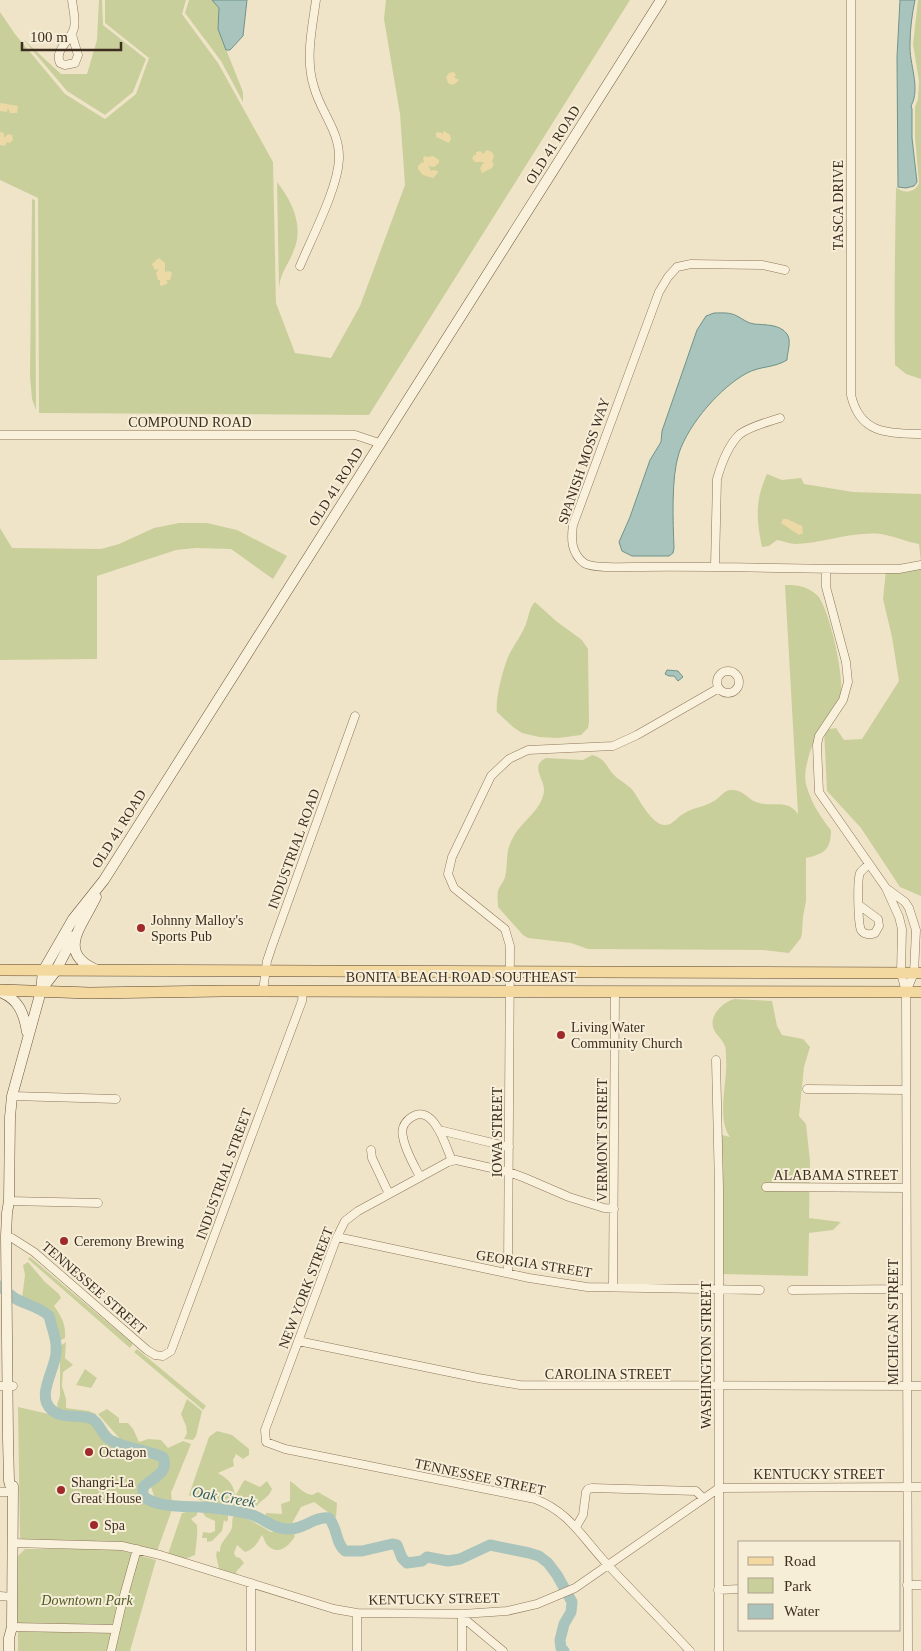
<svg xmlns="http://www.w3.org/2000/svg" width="921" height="1651" font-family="'Times New Roman',serif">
  <rect width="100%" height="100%" fill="#f0e4c8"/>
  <path fill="#c9cf9b" d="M99,0H102L103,25L146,59L133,92L105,115L67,91L23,39L61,74H87L97,40Z
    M105,0H186L182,14L218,63L273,162L276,303L295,353L331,358L360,306L405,185L400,114L384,19L386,0H630L369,415L39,413L38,198L0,180V12L15,34L65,94L105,119L136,94L149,58L105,23Z
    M189,0H212L219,8L218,29L243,92V102L221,61L185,13Z
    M918,0H921V379L906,374L895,365C894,306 895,247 896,187C903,194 915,193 919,183L915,138V107L918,99L919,81L913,44Z
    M277,182C292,201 304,226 294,250C289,264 279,274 279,290Z
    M32,199L35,200L36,410L32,399L30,376Z
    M767,474L782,480L801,478L804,484L853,492L921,494V564L919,544C907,542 894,536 881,534C852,531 825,543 796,544C790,544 783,541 777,540L769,546L762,547C756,519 755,500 767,474Z
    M179,523H207L237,530L287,556L273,579L231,549L196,548L176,550L97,576V659L0,660V528L12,548L101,549L119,544L154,528Z
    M921,566V896L900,887L861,828L827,791L824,730L836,728L844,740L862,739L899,681L892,637L883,599L886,570Z
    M785,585C798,585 807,586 817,595C829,606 846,682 840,697C836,707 827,716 821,726C814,739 802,769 806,784C810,800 820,817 831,830C831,849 825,854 806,858V901L803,917L802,933L801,938L789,953L763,950L588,949L571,943L528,938L523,935L498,907C498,902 497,896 498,891C499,886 504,882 505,877C509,861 504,852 514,836C522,821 542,810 544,791C545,779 529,766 546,758L583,760L592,755C606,758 607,769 616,777C622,782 630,786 634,792C640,801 652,824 664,825C672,826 676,818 683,814C692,808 704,807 714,801C721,797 724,789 733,790C744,790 749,801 759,803C774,807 788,799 798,814Z
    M535,602L556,621L582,640L588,649L589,722L588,728L581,735L558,738L539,737L522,733L513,727L497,712C495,699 504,663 511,651C516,642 522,634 526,624C529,616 529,608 535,602Z
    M734,999L772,1001L777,1026L782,1035L803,1039L810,1047L804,1067L799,1116L806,1124L810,1161L809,1218L841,1222L833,1230L809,1233L808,1276L721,1274L722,1135L730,1137C716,1118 728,1081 726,1058C726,1054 726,1049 725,1046C721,1036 710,1032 713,1019C716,1009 725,1002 734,999Z
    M30,1257L133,1344L130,1348L28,1259Z
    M28,1262L45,1282L59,1294L61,1298L54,1306C62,1317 66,1325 65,1338L61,1340C53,1333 55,1319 47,1312C41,1306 29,1302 22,1298L25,1275L23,1265Z
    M66,1342L65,1358L73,1365L63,1372L62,1386L66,1399V1408L89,1411L96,1414L97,1417L79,1416L59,1411L57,1405L60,1396V1346Z
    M137,1349L206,1406L203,1410L134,1352Z
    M85,1369L97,1378L91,1388L76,1385Z
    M187,1399L202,1411L196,1436L193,1440L184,1439L187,1433L186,1426L181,1414Z
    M18,1407L71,1419L90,1420L109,1443L133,1451L147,1453L162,1458L163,1469L141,1486C143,1507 156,1505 173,1507L157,1551L121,1542L26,1541L20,1538Z
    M107,1409L119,1418V1423H128L133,1429L139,1442L148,1439L161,1440L168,1448L183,1441L191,1444L171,1493L172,1502L155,1499L151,1487L152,1482L165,1473L167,1459L150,1450L133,1449L125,1441L120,1439L98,1414Z
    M217,1431L232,1435L249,1449V1455L243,1459L236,1454L233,1460L234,1466L218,1473C228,1479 233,1483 235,1495C240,1491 240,1484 245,1480L260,1487L267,1481L272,1489C268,1499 261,1499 255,1508H244L224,1505H211L189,1495L209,1437Z
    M290,1481C298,1486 302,1493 312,1495L318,1492L337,1503L336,1518L314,1502L301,1507L290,1527C280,1528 273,1524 266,1517V1513L282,1514L281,1504L290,1501Z
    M197,1510V1515L191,1519L197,1525C198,1535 196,1544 195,1555L185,1559L168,1554L182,1513Z
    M204,1510L210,1512L214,1511L220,1515L225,1512L228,1514V1520L226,1522L224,1520L222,1531L212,1541L207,1542V1538H202L203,1532L210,1533L215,1531V1521L206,1517L201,1511Z
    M235,1514L252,1521L271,1532L292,1531L295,1536C290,1545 279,1556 268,1546C265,1543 264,1538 262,1535C258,1542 254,1550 245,1552L237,1545L234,1553L236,1557L240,1558L244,1563L236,1572L237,1574L219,1569L216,1555L217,1551L220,1552C219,1543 227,1538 231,1530C234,1524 230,1519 235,1514Z
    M25,1549H116L156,1560L130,1651H18V1556Z"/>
  <path fill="#ecd9a5" d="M454,72L456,75L454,77L459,80L456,83L452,85L448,83L446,77L449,73Z
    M0,103L18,106L17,113H10L8,108L7,112L0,111Z
    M444,131L450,135L451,139L449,143L436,137V133L438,132L442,133V135Z
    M0,132L4,133V138L8,134L12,135L13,140L10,143L7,142L5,146L0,145Z
    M486,150L492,152L494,156L492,162L494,164L492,168L482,173L480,168L484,162H475L472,158L474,155H476V152L480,151L484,154Z
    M425,156L428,157L433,156L439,160V163L434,167L428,166L431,171L433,170L438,171L437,174L433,178L423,175L418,169V166L422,162L424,163L423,158Z
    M159,258L165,263V272L169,271L172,273L170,280H166L168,283L162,286L160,285V280H158L156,273L159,269L155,270L152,264Z
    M783,519H787L802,526L803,533L799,535L781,523Z"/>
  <path fill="#a9c4bc" stroke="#6f938a" d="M212,0H247L243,36L230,50H226L218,29L219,8Z
    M900,0H915C912,14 910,30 910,44C909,64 921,88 911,106L912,109V138L917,182L914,186L906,188L898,187L897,57Z
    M714,313C722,313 730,312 737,316C743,319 747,323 754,324C765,325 780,324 787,334C792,341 787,353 787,360C774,368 760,366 747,373C721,387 689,423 679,453C671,477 673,522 674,548L673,553L669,556H632L622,551L619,542L630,517L650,460L661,442L662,431L697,330L706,316Z
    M667,670L678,671L683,677L678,681L674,676H669L665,674Z"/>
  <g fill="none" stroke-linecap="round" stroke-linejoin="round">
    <path stroke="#a9c4bc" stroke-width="11" d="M0,1286C6,1291 12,1297 18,1300C26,1304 43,1309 49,1316C50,1319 51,1324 52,1327C55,1336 57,1343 56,1353C55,1369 38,1393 49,1407C60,1421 78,1413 92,1419C101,1424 102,1437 112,1441C128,1449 146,1450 163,1457C170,1473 152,1478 143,1487V1496C159,1510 193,1505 213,1508C226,1510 243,1511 255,1516C267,1521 276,1530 290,1529C305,1529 314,1516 329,1518C338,1529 335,1542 345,1551H362L392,1544L397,1545L402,1558L407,1563L422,1561L427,1557L448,1561L460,1559L490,1545L529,1553L539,1556L548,1563L557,1575L572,1602L571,1612L564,1624L560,1640L561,1648L564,1651"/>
    <g stroke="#8d765c" stroke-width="9">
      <path id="street" d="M851,0V395C860,434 887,433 921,434
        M72,35L78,55L75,63L65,65L60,63C54,49 71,41 74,28C76,19 73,9 72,0
        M300,266C312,237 338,188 339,159C340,131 321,113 314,87C305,59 312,29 316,0
        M785,270L762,265L691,264L677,267L668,277L659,292L573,525C571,539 571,553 584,563C593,569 628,567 640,567C719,566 798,569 877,569H899L921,565
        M0,435H355L379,443
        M715,566L717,479C721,465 729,444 740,434C751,426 768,422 780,418
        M826,569V587L846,662L848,682L843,700L819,736L817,745L819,792L886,888L899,917L902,929L901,973L906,992L914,973L916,930L909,908L905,902L886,888
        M717 682a11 11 0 1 1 22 0a11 11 0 1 1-22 0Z
        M859,905L878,919L879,926L875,933C870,935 864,935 861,930C858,924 857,879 860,873C862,870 866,867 869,864
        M263,991L267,961L272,946L355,716
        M906,992L908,1651
        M716,1060L719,1188V1651
        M807,1089L906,1090
        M12,1096L116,1099
        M439,1130L509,1147
        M371,1150L372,1158L389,1194
        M420,1177C414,1165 405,1150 403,1137C401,1130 404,1123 409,1119C433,1099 446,1147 452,1161
        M766,1187L906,1188
        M9,1201L98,1203
        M614,1209L604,1208L569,1197L525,1178L509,1172L456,1160L448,1162L358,1211L345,1221L337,1237L265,1430L266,1442L285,1449L535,1499C570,1512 583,1539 608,1565C635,1594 663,1622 690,1651
        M337,1237L529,1278L587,1287L760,1290
        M12,1238L34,1252L147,1350L155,1355L163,1356L171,1351L302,1001L303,991
        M508,1273L510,946L505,929L454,888L448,874L452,857L491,776L509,759L528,750L613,746L637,735L719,688
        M613,1287L615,992
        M792,1290L906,1289
        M298,1341L478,1378L520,1385L921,1386
        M0,1386H13
        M0,1492H12
        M576,1527L583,1515L586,1492L588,1489L592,1488L696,1491L703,1498
        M12,1543L122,1546L160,1555L334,1609L357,1613L462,1614L507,1611L537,1604L575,1588L719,1488L921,1487
        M251,1583V1651
        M907,1585H921
        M718,1590L740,1589
        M0,1596L12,1597
        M462,1614L467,1621L503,1651
        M12,1627L116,1629
        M111,1651L123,1599L137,1549
        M357,1651V1613
        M462,1651V1616"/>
    </g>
    <g stroke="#6f573f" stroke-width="11">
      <path id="secondary" d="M96,897C83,925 55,953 97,970
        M41,990L55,972L74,936
        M0,992C19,999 24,1014 27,1032
        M12,1492L9,1481L8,1438L6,1236L7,1213L9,1201L10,1117L12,1096L41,991L43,971L73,919L104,880L661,0
        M9,1651V1638L12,1627L13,1486"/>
    </g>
    <g stroke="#5b4430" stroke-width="12">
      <path id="primary" d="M0,970L921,973
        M0,990L90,993L223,991L921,992"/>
    </g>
    <use href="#street" stroke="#faf1dc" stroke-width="8"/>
    <use href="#secondary" stroke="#faf1dc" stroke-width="10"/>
    <use href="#primary" stroke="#f3d9a0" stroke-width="11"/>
  </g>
  <g fill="#9e2a2b" stroke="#f7eed8" stroke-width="2">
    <circle cx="141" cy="928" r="5"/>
    <circle cx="561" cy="1035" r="5"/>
    <circle cx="64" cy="1241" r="5"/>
    <circle cx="89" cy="1452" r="5"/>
    <circle cx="61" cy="1490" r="5"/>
    <circle cx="94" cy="1525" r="5"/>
  </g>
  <g text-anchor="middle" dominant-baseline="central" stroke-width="4" stroke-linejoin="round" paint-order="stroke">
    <g font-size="14" fill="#3d2e20" stroke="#f7eed8">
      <text transform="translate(553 145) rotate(-58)">OLD 41 ROAD</text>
      <text transform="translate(838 205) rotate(-90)">TASCA DRIVE</text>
      <text x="190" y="422">COMPOUND ROAD</text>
      <text transform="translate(584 461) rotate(-71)">SPANISH MOSS WAY</text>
      <text transform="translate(336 487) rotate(-58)">OLD 41 ROAD</text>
      <text transform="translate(119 829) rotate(-58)">OLD 41 ROAD</text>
      <text transform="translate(294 849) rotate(-70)">INDUSTRIAL ROAD</text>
      <text x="461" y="977">BONITA BEACH ROAD SOUTHEAST</text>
      <text transform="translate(497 1132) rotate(-90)">IOWA STREET</text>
      <text transform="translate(602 1140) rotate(-90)">VERMONT STREET</text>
      <text transform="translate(224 1174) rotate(-70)">INDUSTRIAL STREET</text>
      <text x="836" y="1175">ALABAMA STREET</text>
      <text transform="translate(534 1264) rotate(9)">GEORGIA STREET</text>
      <text transform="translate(94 1288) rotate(41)">TENNESSEE STREET</text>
      <text transform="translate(306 1288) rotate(-69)">NEW YORK STREET</text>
      <text transform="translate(893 1322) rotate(-90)">MICHIGAN STREET</text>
      <text transform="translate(706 1355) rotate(-90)">WASHINGTON STREET</text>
      <text x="608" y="1374">CAROLINA STREET</text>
      <text x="819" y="1474">KENTUCKY STREET</text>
      <text transform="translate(480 1477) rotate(12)">TENNESSEE STREET</text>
      <text transform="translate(434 1599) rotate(-1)">KENTUCKY STREET</text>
    </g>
    <g font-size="14" fill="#3d2e20" stroke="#f7eed8" text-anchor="start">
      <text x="151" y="920">Johnny Malloy's<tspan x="151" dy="16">Sports Pub</tspan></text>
      <text x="571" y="1027">Living Water<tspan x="571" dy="16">Community Church</tspan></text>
      <text x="74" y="1241">Ceremony Brewing</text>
      <text x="99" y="1452">Octagon</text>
      <text x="71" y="1482">Shangri-La<tspan x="71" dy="16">Great House</tspan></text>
      <text x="104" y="1525">Spa</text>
    </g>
    <g font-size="14" font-style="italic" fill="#4d5a26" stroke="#f7eed8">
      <text x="87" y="1600">Downtown Park</text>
    </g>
    <g font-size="15" font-style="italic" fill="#2f5d5a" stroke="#f7eed8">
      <text transform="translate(224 1497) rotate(10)">Oak Creek</text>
    </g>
  </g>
  <rect x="738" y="1541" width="162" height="90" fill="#f7eed8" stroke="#ada18e"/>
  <rect x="748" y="1557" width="25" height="8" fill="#f3d9a0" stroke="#ada18e"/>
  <text x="784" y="1566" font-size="15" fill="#3d2e20">Road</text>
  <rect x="748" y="1578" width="25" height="15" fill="#c9cf9b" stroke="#ada18e"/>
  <text x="784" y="1591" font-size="15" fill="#3d2e20">Park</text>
  <rect x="748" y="1604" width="25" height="15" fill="#a9c4bc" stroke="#ada18e"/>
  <text x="784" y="1616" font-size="15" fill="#3d2e20">Water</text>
  <path d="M22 42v8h99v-8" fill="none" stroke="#3d2e20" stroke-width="2.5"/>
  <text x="30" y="42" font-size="15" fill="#3d2e20" stroke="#f7eed8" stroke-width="4" paint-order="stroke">100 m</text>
</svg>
